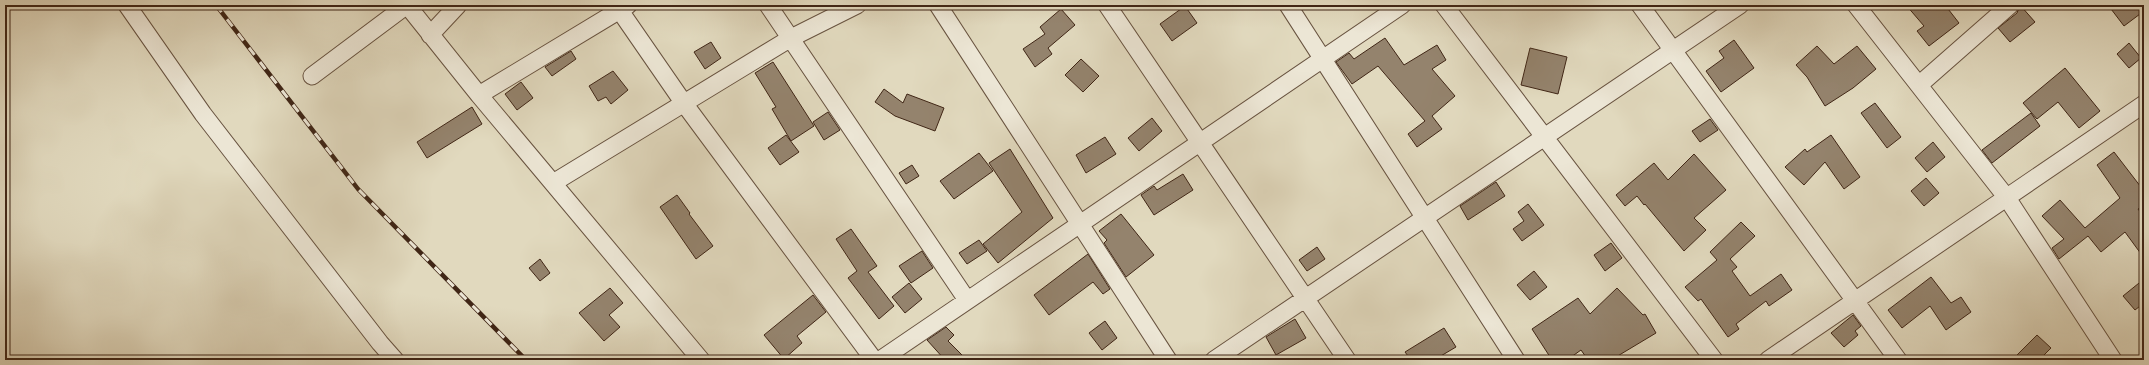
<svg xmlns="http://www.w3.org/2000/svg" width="2149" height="365" font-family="'EB Garamond',serif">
  <rect width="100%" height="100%" fill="#e1d9be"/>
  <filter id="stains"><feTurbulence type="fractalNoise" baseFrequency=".005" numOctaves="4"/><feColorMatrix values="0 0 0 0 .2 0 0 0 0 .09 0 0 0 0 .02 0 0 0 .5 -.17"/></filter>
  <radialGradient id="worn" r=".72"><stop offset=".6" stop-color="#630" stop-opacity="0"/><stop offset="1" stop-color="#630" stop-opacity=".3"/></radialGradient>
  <path fill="#94836d" stroke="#402616" d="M1906,5H1945L1959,23L1929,46L1917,31L1924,26Z
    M2020,5L2035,22L2010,42L1998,28L2017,13Z
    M2108,5H2144V11L2124,26Z
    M1185,6L1197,23L1172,41L1160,24Z
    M1061,9L1075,25L1048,48L1052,54L1035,67L1023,49L1045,34L1040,27Z
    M1385,38L1404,65L1437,45L1446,60L1432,69L1455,96L1432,116L1442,129L1417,147L1408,134L1425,121L1378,66L1352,84L1336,62L1349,53L1354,59Z
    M1734,40L1754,68L1721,92L1706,71L1724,58L1719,51Z
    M711,42L721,58L705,69L694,52Z
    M2129,43L2141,58L2129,68L2117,54Z
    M1817,46L1834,64L1857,46L1876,69L1853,88L1825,106L1807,77L1796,65Z
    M1530,48L1567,57L1558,94L1521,85Z
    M571,51L576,59L552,76L545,67Z
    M1081,59L1099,76L1083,92L1065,75Z
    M773,62L814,126L791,141L772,109L776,107L755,73Z
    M2065,68L2100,111L2079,128L2058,102L2037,119L2023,103Z
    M613,71L628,90L611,104L606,97L598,101L589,86Z
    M521,82L533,98L517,110L505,94Z
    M884,89L903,103L907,94L944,108L935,131L895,116L875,102Z
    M1875,103L1901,137L1887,148L1861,113Z
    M472,107L482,124L427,158L417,142Z
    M828,112L840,130L824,140L813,122Z
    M2031,113L2040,126L1992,163L1982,150Z
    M1152,118L1162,131L1139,151L1128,138Z
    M1710,119L1718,130L1700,142L1692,131Z
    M786,135L799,152L780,165L768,148Z
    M1831,135L1860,177L1844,189L1825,162L1804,185L1785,167L1805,149L1807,152Z
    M1105,137L1116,154L1086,173L1076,155Z
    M1933,142L1945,157L1927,172L1915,158Z
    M1010,149L1053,218L998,263L983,244L1022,212L989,163Z
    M2114,152L2144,191V205L2138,209L2144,217V258L2125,232L2101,252L2088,236L2059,259L2052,248L2064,239L2042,216L2060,200L2085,228L2120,198L2097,165Z
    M979,153L993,171L954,199L940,181Z
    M1694,154L1726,190L1694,218L1706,230L1684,251L1645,204L1644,205L1637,196L1625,206L1616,195L1654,163L1668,180Z
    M912,165L919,176L906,184L899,173Z
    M1183,174L1193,190L1154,215L1141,195L1154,186L1157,190Z
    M1926,178L1939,193L1924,206L1911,191Z
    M1496,182L1505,196L1468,220L1460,206Z
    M677,195L690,213L689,214L713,246L696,259L660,207Z
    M1528,204L1544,225L1522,241L1513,229L1524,221L1518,212Z
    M1121,214L1154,255L1126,277L1104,243L1107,240L1099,231Z
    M1741,222L1755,236L1730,259L1737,267L1732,271L1750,296L1781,274L1792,290L1769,306L1766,301L1736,324L1739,329L1728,337L1701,299L1698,301L1685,287L1717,260L1710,252Z
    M851,229L877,266L868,272L894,306L879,319L848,278L857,271L836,239Z
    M979,240L987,251L967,264L959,253Z
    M1611,243L1622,258L1605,271L1594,255Z
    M1317,247L1325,259L1307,271L1299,260Z
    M922,251L933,268L911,283L899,266Z
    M1088,254L1110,289L1103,294L1093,282L1049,315L1034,295Z
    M540,259L550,273L540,281L529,268Z
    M1534,271L1547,287L1530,300L1517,285Z
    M1931,277L1951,303L1961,297L1971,312L1946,330L1930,306L1902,328L1888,310Z
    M2144,279V303L2135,310L2123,296Z
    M909,283L922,299L905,313L892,297Z
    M610,288L623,303L609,315L620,327L604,341L579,313Z
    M1617,288L1643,315L1645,314L1656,333L1611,360H1588L1581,350L1567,360H1552L1532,329L1578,298L1590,314Z
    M813,295L826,312L797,336L802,343L784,359L764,335Z
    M1853,315L1861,326L1855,331L1858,335L1844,347L1831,333Z
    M1295,319L1306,338L1276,355L1266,337Z
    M1105,321L1117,338L1102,350L1089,333Z
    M946,327L954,335L948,341L967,360H945L927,340Z
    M1444,328L1456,347L1434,360H1411L1405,352Z
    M2037,335L2051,348L2039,360H2012Z"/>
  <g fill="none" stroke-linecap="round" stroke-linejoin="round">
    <g stroke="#685340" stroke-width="19">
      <path id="street" d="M127,5L203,114L380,343L395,360
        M407,5L479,95L701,360
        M616,5L683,102L874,360
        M768,5L967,300
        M938,5L1168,360
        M1107,5L1347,360
        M1288,5L1516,360
        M1444,5L1714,360
        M1640,5L1898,360
        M1856,5L2007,198L2113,360
        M430,35L458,5
        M312,76L407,5
        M1919,85L2010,5
        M479,95L628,5
        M553,183L791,38L857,5
        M880,360L1402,5
        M1214,360L1740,5
        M1768,360L2144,104"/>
    </g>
    <use href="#street" stroke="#ece6d5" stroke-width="17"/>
    <g stroke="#402616" stroke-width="4.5">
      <path id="rail" d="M216,5L358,189L526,360"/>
    </g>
    <use href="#rail" stroke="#ece6d5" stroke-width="3" stroke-dasharray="9" stroke-linecap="butt"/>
  </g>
  <rect width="2149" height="365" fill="none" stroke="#e1d9be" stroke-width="20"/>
  <rect x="6" y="6" width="2137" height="353" fill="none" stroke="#402616" stroke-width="2"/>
  <rect x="10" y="10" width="2129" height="345" fill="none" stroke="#402616"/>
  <rect width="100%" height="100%" filter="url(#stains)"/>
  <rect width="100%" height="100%" fill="url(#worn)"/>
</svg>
